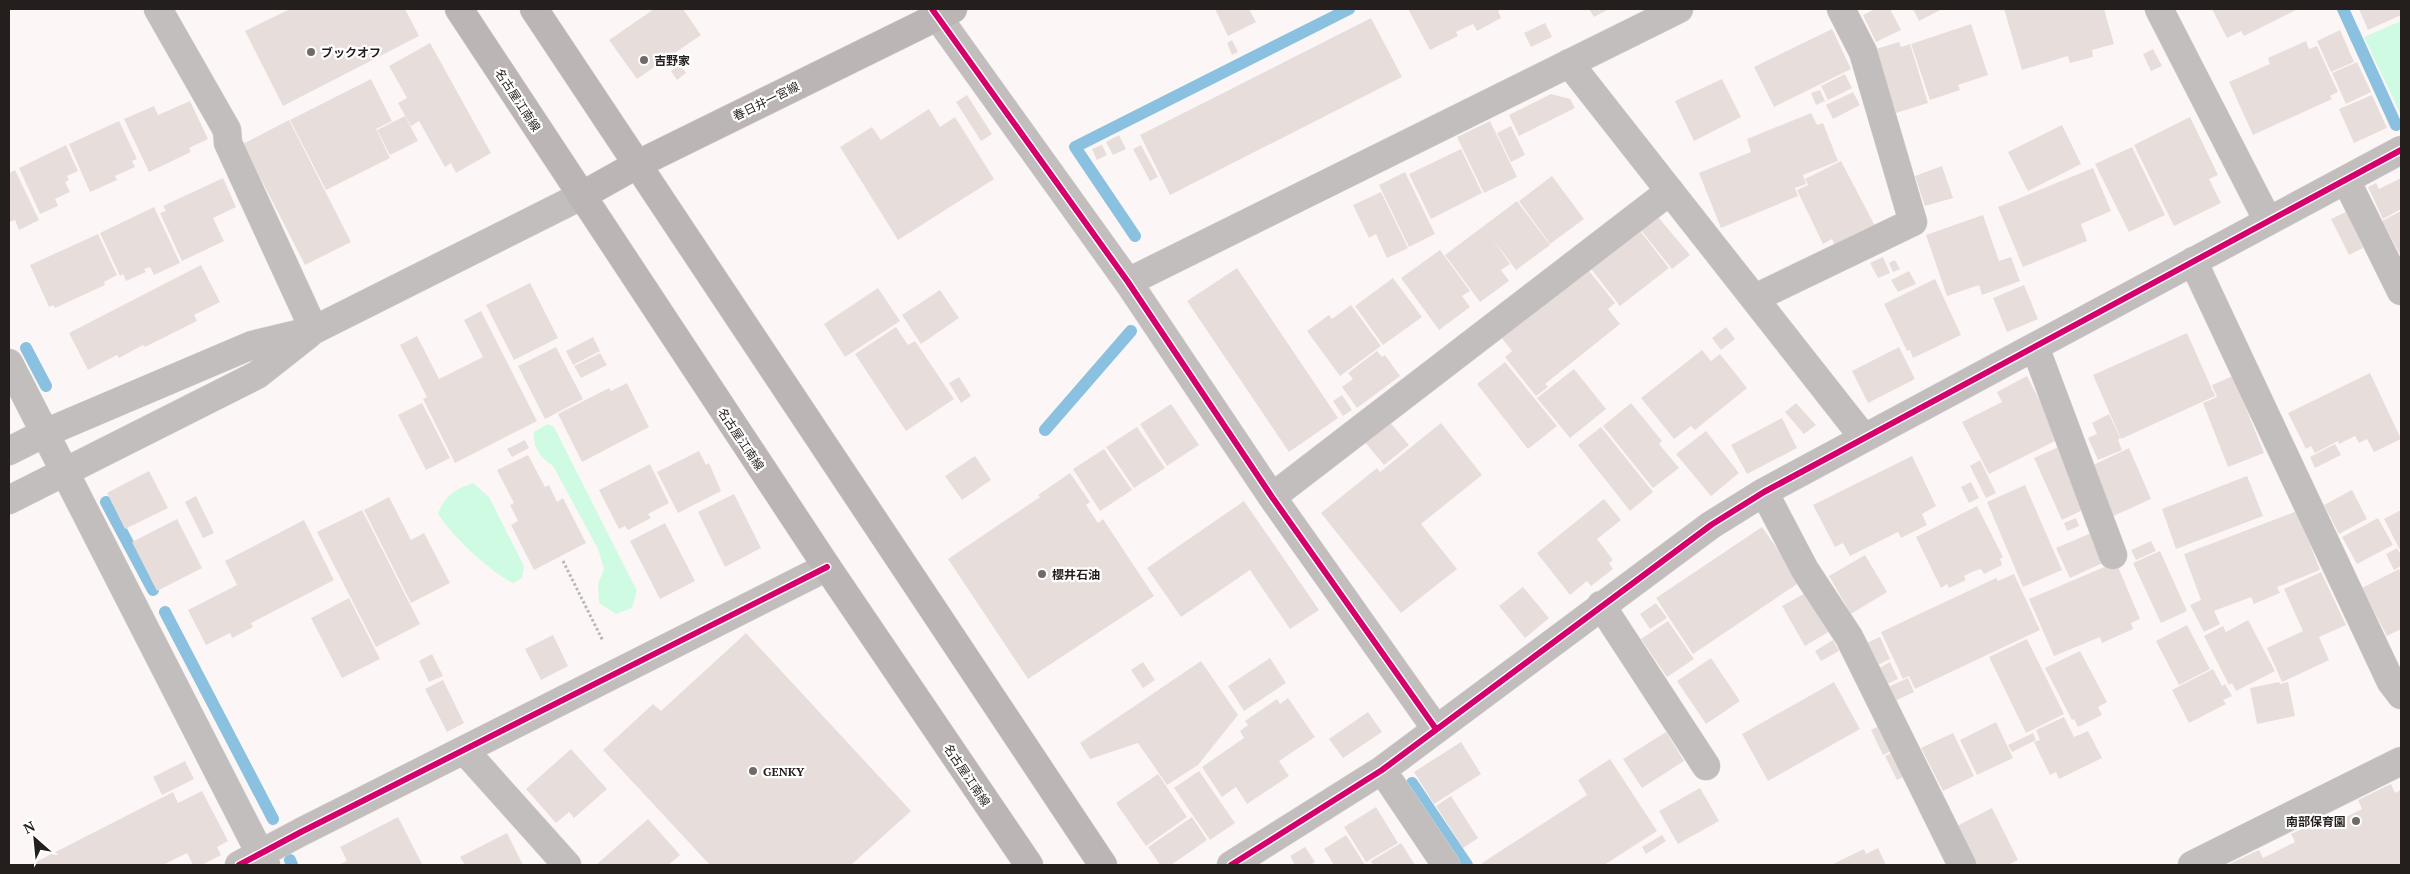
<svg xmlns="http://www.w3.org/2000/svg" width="2410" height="874" font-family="'PT Serif','Noto Sans JP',serif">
  <rect width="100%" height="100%" fill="#fcf7f6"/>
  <path fill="#cffbe3" d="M2401,21V115L2364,37Z
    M548,424L554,427L637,591L632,608L616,614L599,603L598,584L604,569L598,549L553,466C540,457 533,449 534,432Z
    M473,483L489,497L524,566L522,578L513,583C490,572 452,536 438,514C444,496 455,489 473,483Z"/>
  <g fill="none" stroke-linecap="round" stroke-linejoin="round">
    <path stroke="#8ac1e1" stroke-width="12" d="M2343,9L2396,125
      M1135,236L1075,147L1349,9
      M26,348L46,386
      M1045,430L1131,331
      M106,502L153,590
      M165,612L273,819
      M1412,783L1467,865
      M290,860L292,865"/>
  </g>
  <path fill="#e7dedb" d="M290,9H405L419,36L283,106L245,31Z
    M654,9H683L701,35L637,79L609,40Z
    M1215,9H1249L1256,22L1228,36Z
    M1408,9H1502L1498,11L1501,18L1477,31L1473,24L1456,32L1458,36L1430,50Z
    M1589,9H1609L1594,17Z
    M1875,9H1890L1901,30L1876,42L1863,15Z
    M1913,9H1942L1919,21Z
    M2004,9H2104L2114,44L2092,50L2093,57L2070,63L2068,56L2022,70Z
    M2212,9H2298L2244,36L2241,31L2227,38Z
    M2359,9H2401V15L2368,30Z
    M1371,18L1402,77L1170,195L1140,135Z
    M1545,23L1552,37L1531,47L1524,33Z
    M1971,24L1988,75L1958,85L1960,90L1930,100L1911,44Z
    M1832,29L1851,69L1774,107L1754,67Z
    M2340,30L2354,62L2331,72L2317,41Z
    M1232,40L1238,52L1232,55L1227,43Z
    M2306,41L2309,49L2317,46L2338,92L2330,96L2332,99L2253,135L2229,82L2270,64L2268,58Z
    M1899,42L1901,47L1910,44L1928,103L1896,113L1876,49Z
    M430,43L491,153L456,173L451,163L445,167L419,121L411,126L398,103L407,98L389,66Z
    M2153,49L2162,66L2151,71L2143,54Z
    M2357,62L2371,92L2346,104L2332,73Z
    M680,64L686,73L677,80L671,71Z
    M1845,74L1852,88L1828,100L1821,86Z
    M371,79L392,121L376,129L390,158L326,190L290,120Z
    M1722,79L1741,117L1694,141L1675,101Z
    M1820,90L1825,101L1816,105L1811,93Z
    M1853,92L1860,105L1833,119L1826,105Z
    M1551,94L1570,99L1575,108L1519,136L1509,115Z
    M967,95L992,134L981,141L956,102Z
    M2372,95L2387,128L2354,143L2339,109Z
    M190,101L208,139L189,148L191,152L149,172L124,119L154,106L158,115Z
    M929,109L940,127L955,117L994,179L898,240L840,147L872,127L881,140Z
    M1811,113L1817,125L1823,123L1838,161L1803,175L1806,184L1795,188L1794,186L1798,196L1721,228L1699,173L1751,152L1747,139Z
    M405,116L418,141L390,155L377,130Z
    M2190,117L2218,175L2209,179L2221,203L2174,226L2134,145Z
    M289,120L351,242L305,265L243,144Z
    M119,121L137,159L132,161L135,167L115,176L117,180L90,192L69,144Z
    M1490,121L1517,177L1484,193L1457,137Z
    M2062,125L2081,164L2028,191L2008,152Z
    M1511,126L1525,155L1511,162L1497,133Z
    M1119,135L1126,149L1113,155L1106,142Z
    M66,145L78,171L67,176L69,180L65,182L70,192L55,199L58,206L40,214L19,168Z
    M1102,145L1107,155L1097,160L1092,149Z
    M1141,145L1158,177L1150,181L1133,149Z
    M2132,147L2165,215L2129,232L2095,164Z
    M1461,149L1482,193L1431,219L1409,174Z
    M1841,161L1875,226L1835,246L1832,239L1823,244L1797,190L1808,185L1805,179Z
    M1942,166L1953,198L1925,206L1915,176Z
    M2093,168L2111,211L2081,224L2087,241L2023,267L1998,207Z
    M15,170L39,220L19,230L15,220L9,222V173Z
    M1405,172L1435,234L1409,247L1379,185Z
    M1552,176L1584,219L1550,244L1519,201Z
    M223,178L236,207L213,218L224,241L182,261L160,213L166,211L163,206Z
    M2401,178V209L2383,219L2368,187L2376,183L2379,189Z
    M1381,192L1408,248L1387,258L1376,234L1369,238L1353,205Z
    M1517,201L1550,245L1516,270L1492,238L1510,264L1501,270L1509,281L1480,302L1445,255Z
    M154,207L180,263L154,275L150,267L144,269L146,272L126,281L123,274L120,276L100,233Z
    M2401,211V256L2382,221Z
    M2346,212L2363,248L2349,255L2331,219Z
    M1983,215L1999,261L2011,257L2020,281L1982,295L1979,285L1947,296L1926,235Z
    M1658,217L1690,255L1672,269L1641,230Z
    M1637,227L1669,268L1620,306L1588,265Z
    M98,234L117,275L104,282L105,285L55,308L53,305L49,307L30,265Z
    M1440,250L1470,291L1462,296L1470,307L1439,330L1401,278Z
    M1883,257L1890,273L1878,278L1870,263Z
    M1895,260L1900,269L1893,272L1889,263Z
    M201,265L220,302L194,315L197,321L145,347L143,345L119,358L117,355L88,370L69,333Z
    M1237,268L1338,418L1289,452L1187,301Z
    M1589,271L1615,303L1608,309L1620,324L1545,384L1548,387L1536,396L1505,357L1512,351L1501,337L1580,274L1582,277Z
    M1909,271L1916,284L1898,292L1891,280Z
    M1393,278L1422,317L1383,345L1355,306Z
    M1935,279L1961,335L1913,358L1910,350L1907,351L1884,304Z
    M530,283L558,338L514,360L486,305Z
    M2024,285L2038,319L2007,332L1993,298Z
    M878,288L900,321L845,357L824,324Z
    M940,290L959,318L921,344L902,315Z
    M1351,305L1381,346L1340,376L1307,331L1329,315L1332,319Z
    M481,311L537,421L455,463L423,399L427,397L400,345L417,336L439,379L483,357L464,320Z
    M896,327L908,345L915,341L954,399L906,431L855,354Z
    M1726,327L1735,339L1721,350L1712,338Z
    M2187,333L2215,396L2121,439L2093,375Z
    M593,337L600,351L573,365L566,351Z
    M556,347L583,399L545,419L518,366Z
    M1899,347L1915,379L1868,403L1852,371Z
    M1702,350L1711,361L1720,354L1747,388L1695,430L1691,426L1674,439L1641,398Z
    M1377,351L1382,357L1385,355L1400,376L1357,408L1342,387L1353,379L1348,373Z
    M600,353L607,365L581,378L574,366Z
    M1505,362L1557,426L1528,449L1477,384Z
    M1574,369L1606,409L1570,438L1537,398Z
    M2370,373L2401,439L2374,452L2367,439L2359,443L2355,436L2339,444L2338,441L2315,453L2311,446L2306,449L2288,413Z
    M2027,376L2059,439L1989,474L1962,422L2002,402L1997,392Z
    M2233,376L2264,453L2228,467L2203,403L2217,397L2212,385Z
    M959,377L971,396L961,403L949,383Z
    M627,383L649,427L582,462L558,414L609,388L611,391Z
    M1342,395L1352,410L1343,416L1333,401Z
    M422,403L450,458L426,470L398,415Z
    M1631,403L1662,441L1659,444L1679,468L1653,488L1603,426Z
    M1796,403L1816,425L1804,434L1785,412Z
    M1171,404L1199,445L1167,466L1140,424Z
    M2109,414L2120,438L2118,440L2122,450L2098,460L2088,438L2097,434L2092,423Z
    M1782,418L1797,448L1747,474L1731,445Z
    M1389,421L1409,445L1384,465L1364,441Z
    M1441,423L1482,475L1421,524L1457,569L1401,613L1321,513L1377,468L1380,472Z
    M1137,427L1165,468L1134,488L1106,447Z
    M1601,427L1653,492L1630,511L1578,445Z
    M1706,431L1739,473L1711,496L1676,454Z
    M525,440L529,448L512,457L507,449Z
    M2335,444L2341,455L2315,468L2310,457Z
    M2063,445L2091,506L2062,520L2034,458Z
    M2129,448L2151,499L2109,518L2087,468Z
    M1104,449L1132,490L1100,511L1073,469Z
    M699,451L706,465L709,463L721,491L678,513L657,472Z
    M528,455L545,487L549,485L557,502L563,498L586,543L534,570L511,525L518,521L510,505L514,503L497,470Z
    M975,456L991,480L962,500L945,476Z
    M1912,456L1936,506L1922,514L1927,525L1901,538L1898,532L1850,556L1843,543L1835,547L1813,505Z
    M1980,460L1996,493L1986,498L1970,466Z
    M650,464L669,503L648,514L651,518L628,530L625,526L619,529L599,490Z
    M149,471L168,508L125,529L107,493Z
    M1070,473L1090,502L1086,505L1098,523L1103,519L1154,596L1028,679L948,559L1040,497L1038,495Z
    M2247,476L2263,516L2176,549L2162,509Z
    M1971,482L1979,498L1969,503L1961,487Z
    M2025,485L2062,570L2023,587L1987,502Z
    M2352,490L2367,519L2339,534L2324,505Z
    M734,494L761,548L725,567L698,512Z
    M196,496L214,533L203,538L185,502Z
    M389,497L411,540L424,533L450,583L411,603L364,510Z
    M1604,499L1621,520L1597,539L1613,560L1609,563L1613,569L1591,586L1587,581L1570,595L1537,553Z
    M1244,501L1319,610L1290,629L1250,570L1181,617L1147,568Z
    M1977,506L2003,557L2000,559L2002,565L1984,574L1981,569L1972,572L1964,576L1966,580L1949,588L1947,584L1941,588L1916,537Z
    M362,510L420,624L376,647L317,532Z
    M2401,510V552L2384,519Z
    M2297,511L2320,570L2277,587L2280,593L2254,604L2251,597L2214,611L2220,624L2204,632L2190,605L2201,600L2184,554Z
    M2076,518L2079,526L2067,531L2064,523Z
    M2378,518L2393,545L2357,564L2342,537Z
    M177,519L202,568L157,591L132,542Z
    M304,520L334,580L251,623L253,627L232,638L230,633L206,645L188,610L237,585L225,561Z
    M665,523L695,581L660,599L630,541Z
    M1762,527L1800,582L1693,654L1656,598Z
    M2096,531L2109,560L2070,578L2056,548Z
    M2151,541L2156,551L2136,560L2131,550Z
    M2397,548L2401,555V566L2394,570L2386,554Z
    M2160,551L2187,611L2161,623L2133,563Z
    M1865,555L1887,592L1851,614L1829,576Z
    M2116,562L2140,619L2131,623L2133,629L2102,643L2100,637L2054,656L2029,599Z
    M2399,569L2401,574V629L2387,636L2362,588Z
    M2321,572L2346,625L2319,637L2329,660L2282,682L2267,648L2303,631L2284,589Z
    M2014,574L2040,630L1915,689L1909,676L1903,679L1881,632L1996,578L1998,581Z
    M1523,587L1549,618L1525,638L1499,606Z
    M1807,592L1830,631L1805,646L1782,606Z
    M349,598L380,659L342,678L311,618Z
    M1656,603L1667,618L1650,629L1640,614Z
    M2248,620L2275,671L2236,691L2232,683L2229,685L2204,636L2223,626L2226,632Z
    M1668,621L1694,659L1667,677L1641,639Z
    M2187,625L2210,669L2179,685L2156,641Z
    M746,633L911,811L851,865H710L603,750L653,704L661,711Z
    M553,635L568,666L541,680L525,649Z
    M1880,637L1890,659L1872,668L1862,645Z
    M2027,639L2064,714L2026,733L1989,657Z
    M1833,640L1839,651L1821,661L1815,651Z
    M2080,651L2107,702L2098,707L2102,715L2078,727L2074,719L2072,720L2045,668Z
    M432,654L443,676L429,682L419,661Z
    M1270,658L1286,683L1244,711L1228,686Z
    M1711,658L1740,701L1706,724L1677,681Z
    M1201,661L1238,715L1198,765L1167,785L1138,743L1090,759L1080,743Z
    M1143,662L1155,680L1143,688L1131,670Z
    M1890,662L1898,679L1887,684L1879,668Z
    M2213,669L2222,686L2225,684L2232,696L2223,700L2226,704L2189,723L2172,690Z
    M1908,678L1914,692L1895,701L1888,687Z
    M443,680L464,723L447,732L425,689Z
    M1834,682L1860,729L1768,781L1742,734Z
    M2279,682L2280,684L2288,682L2295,716L2257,724L2250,688Z
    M1288,698L1315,737L1279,761L1289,776L1247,804L1236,787L1222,797L1202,767L1244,738L1240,731L1248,725L1245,721L1277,699L1280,704Z
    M1368,712L1382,732L1343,758L1329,739Z
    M2064,717L2074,737L2088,731L2102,758L2059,779L2056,772L2050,775L2034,742L2040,740L2036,730Z
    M1996,722L2013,758L1977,775L1960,740Z
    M1885,723L1897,748L1883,755L1871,730Z
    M1666,732L1684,761L1642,788L1623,759Z
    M1953,733L1974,776L1943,791L1921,748Z
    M2033,733L2036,740L2012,752L2008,745Z
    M1461,742L1481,774L1434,804L1414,772Z
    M571,749L607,789L574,818L569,812L556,823L526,789Z
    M1896,751L1907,775L1897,780L1885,756Z
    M1610,759L1657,831L1604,865H1483L1482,863L1587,795L1578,780Z
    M185,761L194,779L162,795L153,777Z
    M1199,771L1235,823L1210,840L1174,788Z
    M1158,774L1187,817L1146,846L1116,803Z
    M2391,784L2395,793L2401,790V865H2227L2259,850L2263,858L2295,842L2291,834L2322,819L2326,827L2362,809L2358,800Z
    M1700,788L1719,821L1678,844L1659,811Z
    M202,791L228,841L217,847L221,855L202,865H193L187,853L163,865H30L173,792L178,803Z
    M1451,796L1478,838L1463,848L1436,806Z
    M1376,807L1398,843L1366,862L1344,827Z
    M1992,808L2018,860L2008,865H1976L1957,826Z
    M398,817L422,864L338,865L347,861L340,847Z
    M1192,817L1207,840L1171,865H1160L1148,847Z
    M648,819L680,855L668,865H596Z
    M507,833L523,865H465L460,857Z
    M1346,835L1365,865H1334L1324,849Z
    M1662,835L1666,841L1646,854L1642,847Z
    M1401,843L1415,865H1373L1371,861Z
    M1305,847L1315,862L1310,865H1295L1290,856Z
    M1878,848L1886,865H1831L1864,849L1866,854Z"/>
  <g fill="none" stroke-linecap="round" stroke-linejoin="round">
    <g stroke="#d9d5d4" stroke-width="29">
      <path id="minor" d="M158,9L227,130L228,143L314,330
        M932,9L1128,282L1272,497L1436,729
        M2159,9L2268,221
        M1569,63L1864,438
        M2346,180L2401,291
        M2193,261L2391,682L2401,695
        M1128,282L1679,9
        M1755,298L1913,222L1863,52L1841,9
        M2035,347L2113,555
        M9,363L266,865
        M9,451L45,433L252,345L314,330L581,196
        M1764,492L1805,570L1849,637L1962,865
        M1272,497L1670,191
        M9,500L257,375L309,334
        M1601,605L1706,766
        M464,750L567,865
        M1382,770L1446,865
        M239,865L301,832L827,567
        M1231,865L1382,770L1711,525L1764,492L2401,150
        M2192,865L2401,761"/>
    </g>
    <g stroke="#d9d5d4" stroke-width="29">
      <path id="major" d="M459,9L827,567L1029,865
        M534,9L1103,865
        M581,196L638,164L953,9"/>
    </g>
    <path stroke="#b9b6b5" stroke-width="3" stroke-dasharray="2.5 2.5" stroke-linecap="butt" d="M563,561L603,641"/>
    <use href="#minor" stroke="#c1bebd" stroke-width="28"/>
    <use href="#major" stroke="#bbb6b5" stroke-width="28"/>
    <g stroke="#fff" stroke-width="9">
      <path id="cycleway" d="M932,9L1128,282L1272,497L1436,729
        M239,865L301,832L827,567
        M1231,865L1382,770L1711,525L1764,492L2401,150"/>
    </g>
    <use href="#cycleway" stroke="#d6006c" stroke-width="6"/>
  </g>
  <g fill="#706a68" stroke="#fff" stroke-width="2">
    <circle cx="311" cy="52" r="5"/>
    <circle cx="644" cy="60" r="5"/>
    <circle cx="1042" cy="574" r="5"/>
    <circle cx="753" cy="771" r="5"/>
    <circle cx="2356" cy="821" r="5"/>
  </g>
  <g text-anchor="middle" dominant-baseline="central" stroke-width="4.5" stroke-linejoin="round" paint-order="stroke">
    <g font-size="12" font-weight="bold" fill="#241e1c" stroke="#fff" text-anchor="start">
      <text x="321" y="52">ブックオフ</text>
      <text x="654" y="60">吉野家</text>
      <text x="1052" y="574">櫻井石油</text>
      <text x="763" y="771">GENKY</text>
      <text x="2346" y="821" text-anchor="end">南部保育園</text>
    </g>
    <g font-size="12" fill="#241e1c" stroke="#fff">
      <text transform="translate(518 100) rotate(57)">名古屋江南線</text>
      <text transform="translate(766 101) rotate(-26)">春日井一宮線</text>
      <text transform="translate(741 439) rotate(56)">名古屋江南線</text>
      <text transform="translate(967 775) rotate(56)">名古屋江南線</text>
    </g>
  </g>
  <rect width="2410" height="874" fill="none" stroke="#241e1c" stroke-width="20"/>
  <g transform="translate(35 839) rotate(333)" stroke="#ffffff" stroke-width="4" paint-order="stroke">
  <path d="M0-4L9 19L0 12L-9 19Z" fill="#241e1c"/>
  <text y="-8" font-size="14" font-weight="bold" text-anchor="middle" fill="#241e1c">N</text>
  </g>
</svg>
